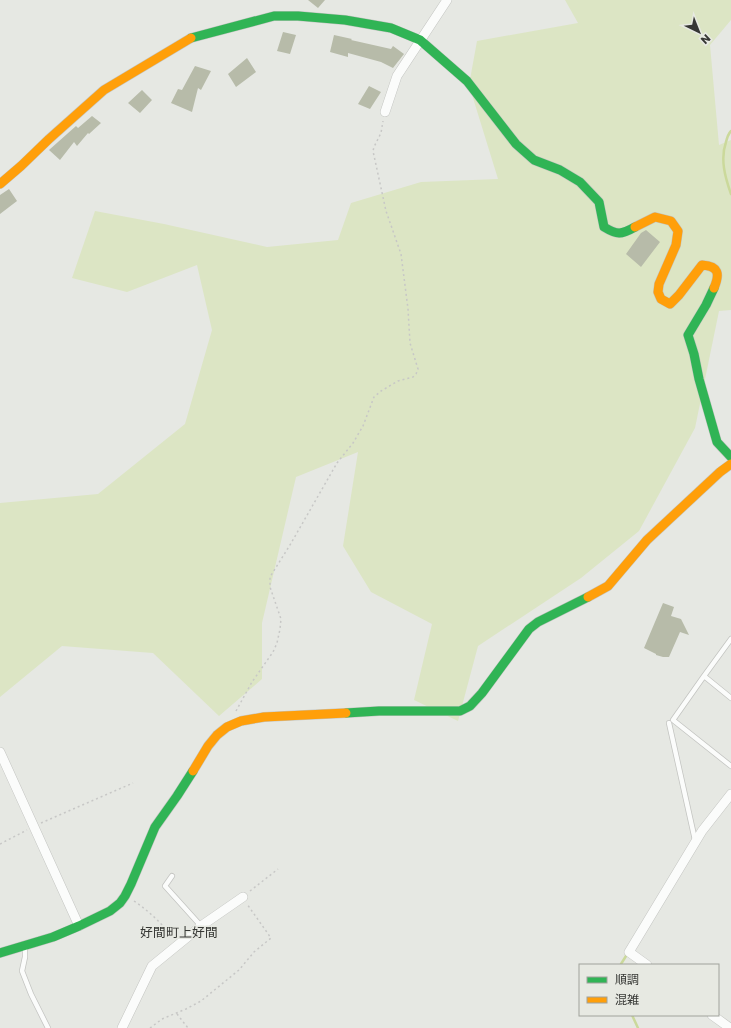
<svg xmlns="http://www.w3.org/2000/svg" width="731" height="1028" font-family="Poppins,'Noto Sans JP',sans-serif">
  <rect width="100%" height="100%" fill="#e6e8e3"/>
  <path fill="#dce5c4" d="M565,0H731V20L710,45L719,145L731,140V310L719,311L695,428L639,531L581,578L478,646L458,721L414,700L432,624L371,592L343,546L358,452L296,477L262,623V679L219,716L153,653L62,646L0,697V503L98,494L185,424L212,330L197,265L127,292L72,278L95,211L164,224L267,247L338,240L351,203L421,182L498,179L469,85L477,41L578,23Z"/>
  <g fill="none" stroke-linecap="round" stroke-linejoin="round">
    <path stroke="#cbd99b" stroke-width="2.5" d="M731,131C728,134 727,138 726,142C720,159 725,177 731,194
      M621,965V964L626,956
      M632,1015L638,1028"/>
  </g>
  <path fill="#b7bba9" d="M308,0H325L318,8Z
    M283,32L296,35L290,54L277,51Z
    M334,35L352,39L351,40L391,49L393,46L404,54L393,68L381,62L348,53V57L330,52Z
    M247,58L256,72L236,87L228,74Z
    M195,66L211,71L201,90L198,88L192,112L171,103L178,89L182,90Z
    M369,86L381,92L370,109L358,104Z
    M142,90L152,100L140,113L128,103Z
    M92,116L101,123L89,134L88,133L77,146L74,142L60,160L49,150L76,126L78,128Z
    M9,189L17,201L0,214V195Z
    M646,230L660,242L641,267L626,254L641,233Z
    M663,603L674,607L671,616L681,619L689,635L680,632L669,657H663L656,655V654L644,648Z"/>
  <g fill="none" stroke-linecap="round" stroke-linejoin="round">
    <g stroke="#c3c4c1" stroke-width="6">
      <path id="lane" d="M731,639L704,676L731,698
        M704,676L673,720L731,766
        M669,723L695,840
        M172,876L165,886L201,926
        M25,948V957L22,971L31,994L48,1028"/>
    </g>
    <g stroke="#c3c4c1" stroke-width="10">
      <path id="street" d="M385,112L397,76L447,0
        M0,752L79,926
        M647,965L629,952L702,831L731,794
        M712,1015L730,1028
        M122,1028L152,966L201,926L243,897"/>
    </g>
    <g stroke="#c3c4c1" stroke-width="10">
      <path id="fast" d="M191,38L274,16H298L345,20L391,28L420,40L467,81L516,144L534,160L560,170L580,182L599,202L604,227C617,235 621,235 635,227
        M714,288L706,305L688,335L694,354L699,379L717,442L731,457
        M346,713L379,711H460L470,706L482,693L529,629L538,622L588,597
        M0,953L53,937L79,926L110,911L120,903L125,896L131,884L155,827L177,796L193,771"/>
    </g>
    <g stroke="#c3c4c1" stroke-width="10">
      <path id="slow" d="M0,184L21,166L49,139L104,90L191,38
        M635,227L655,217L671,221L678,231L676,245L659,284L658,292L661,299L670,304L679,295L702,265C719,266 720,274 714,288
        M588,597L608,586L647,540L720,472L731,464
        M193,771L208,746L217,735L227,727L241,721L264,717L346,713"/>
    </g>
    <path stroke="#c7c7c6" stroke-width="1.5" stroke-dasharray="2 3" stroke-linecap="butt" d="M236,711L252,682L273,652L277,643L280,629L281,619L270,587V577L290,545L337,463L353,443L363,426L374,397L381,391L398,381L413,377L416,374L418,369L410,343L408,309L401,254L386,211L373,151L374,147L381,133L383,121
      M41,823L133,783
      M0,844L27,830
      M250,891L278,869
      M134,901C150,912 161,923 173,937
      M177,1014L188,1028
      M150,1028L162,1019L186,1009L201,1001L239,970L254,952L271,938L247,904"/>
    <use href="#lane" stroke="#fbfcfb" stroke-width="4.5"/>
    <use href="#street" stroke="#fbfcfb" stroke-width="9"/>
    <use href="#fast" stroke="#30b455" stroke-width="9"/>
    <use href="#slow" stroke="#ff9f0a" stroke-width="9"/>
  </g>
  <g text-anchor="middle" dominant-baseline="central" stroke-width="3" stroke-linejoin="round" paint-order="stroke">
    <g font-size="13" fill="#363734" stroke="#e7e9e2">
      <text x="179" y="932">好間町上好間</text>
    </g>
  </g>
  <rect x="579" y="964" width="140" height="52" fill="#e7e9e2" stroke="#a0a29c"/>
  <rect x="587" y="977" width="20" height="6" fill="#30b455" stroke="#a0a29c"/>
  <text x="615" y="984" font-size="12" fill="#363734">順調</text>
  <rect x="587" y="997" width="20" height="6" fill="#ff9f0a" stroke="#a0a29c"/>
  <text x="615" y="1004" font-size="12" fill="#363734">混雑</text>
  <g transform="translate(699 32) rotate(137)" stroke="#e7e9e2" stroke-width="3" paint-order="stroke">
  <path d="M0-3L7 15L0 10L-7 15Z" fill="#363734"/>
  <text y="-6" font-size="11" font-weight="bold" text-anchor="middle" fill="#363734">N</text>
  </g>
</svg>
